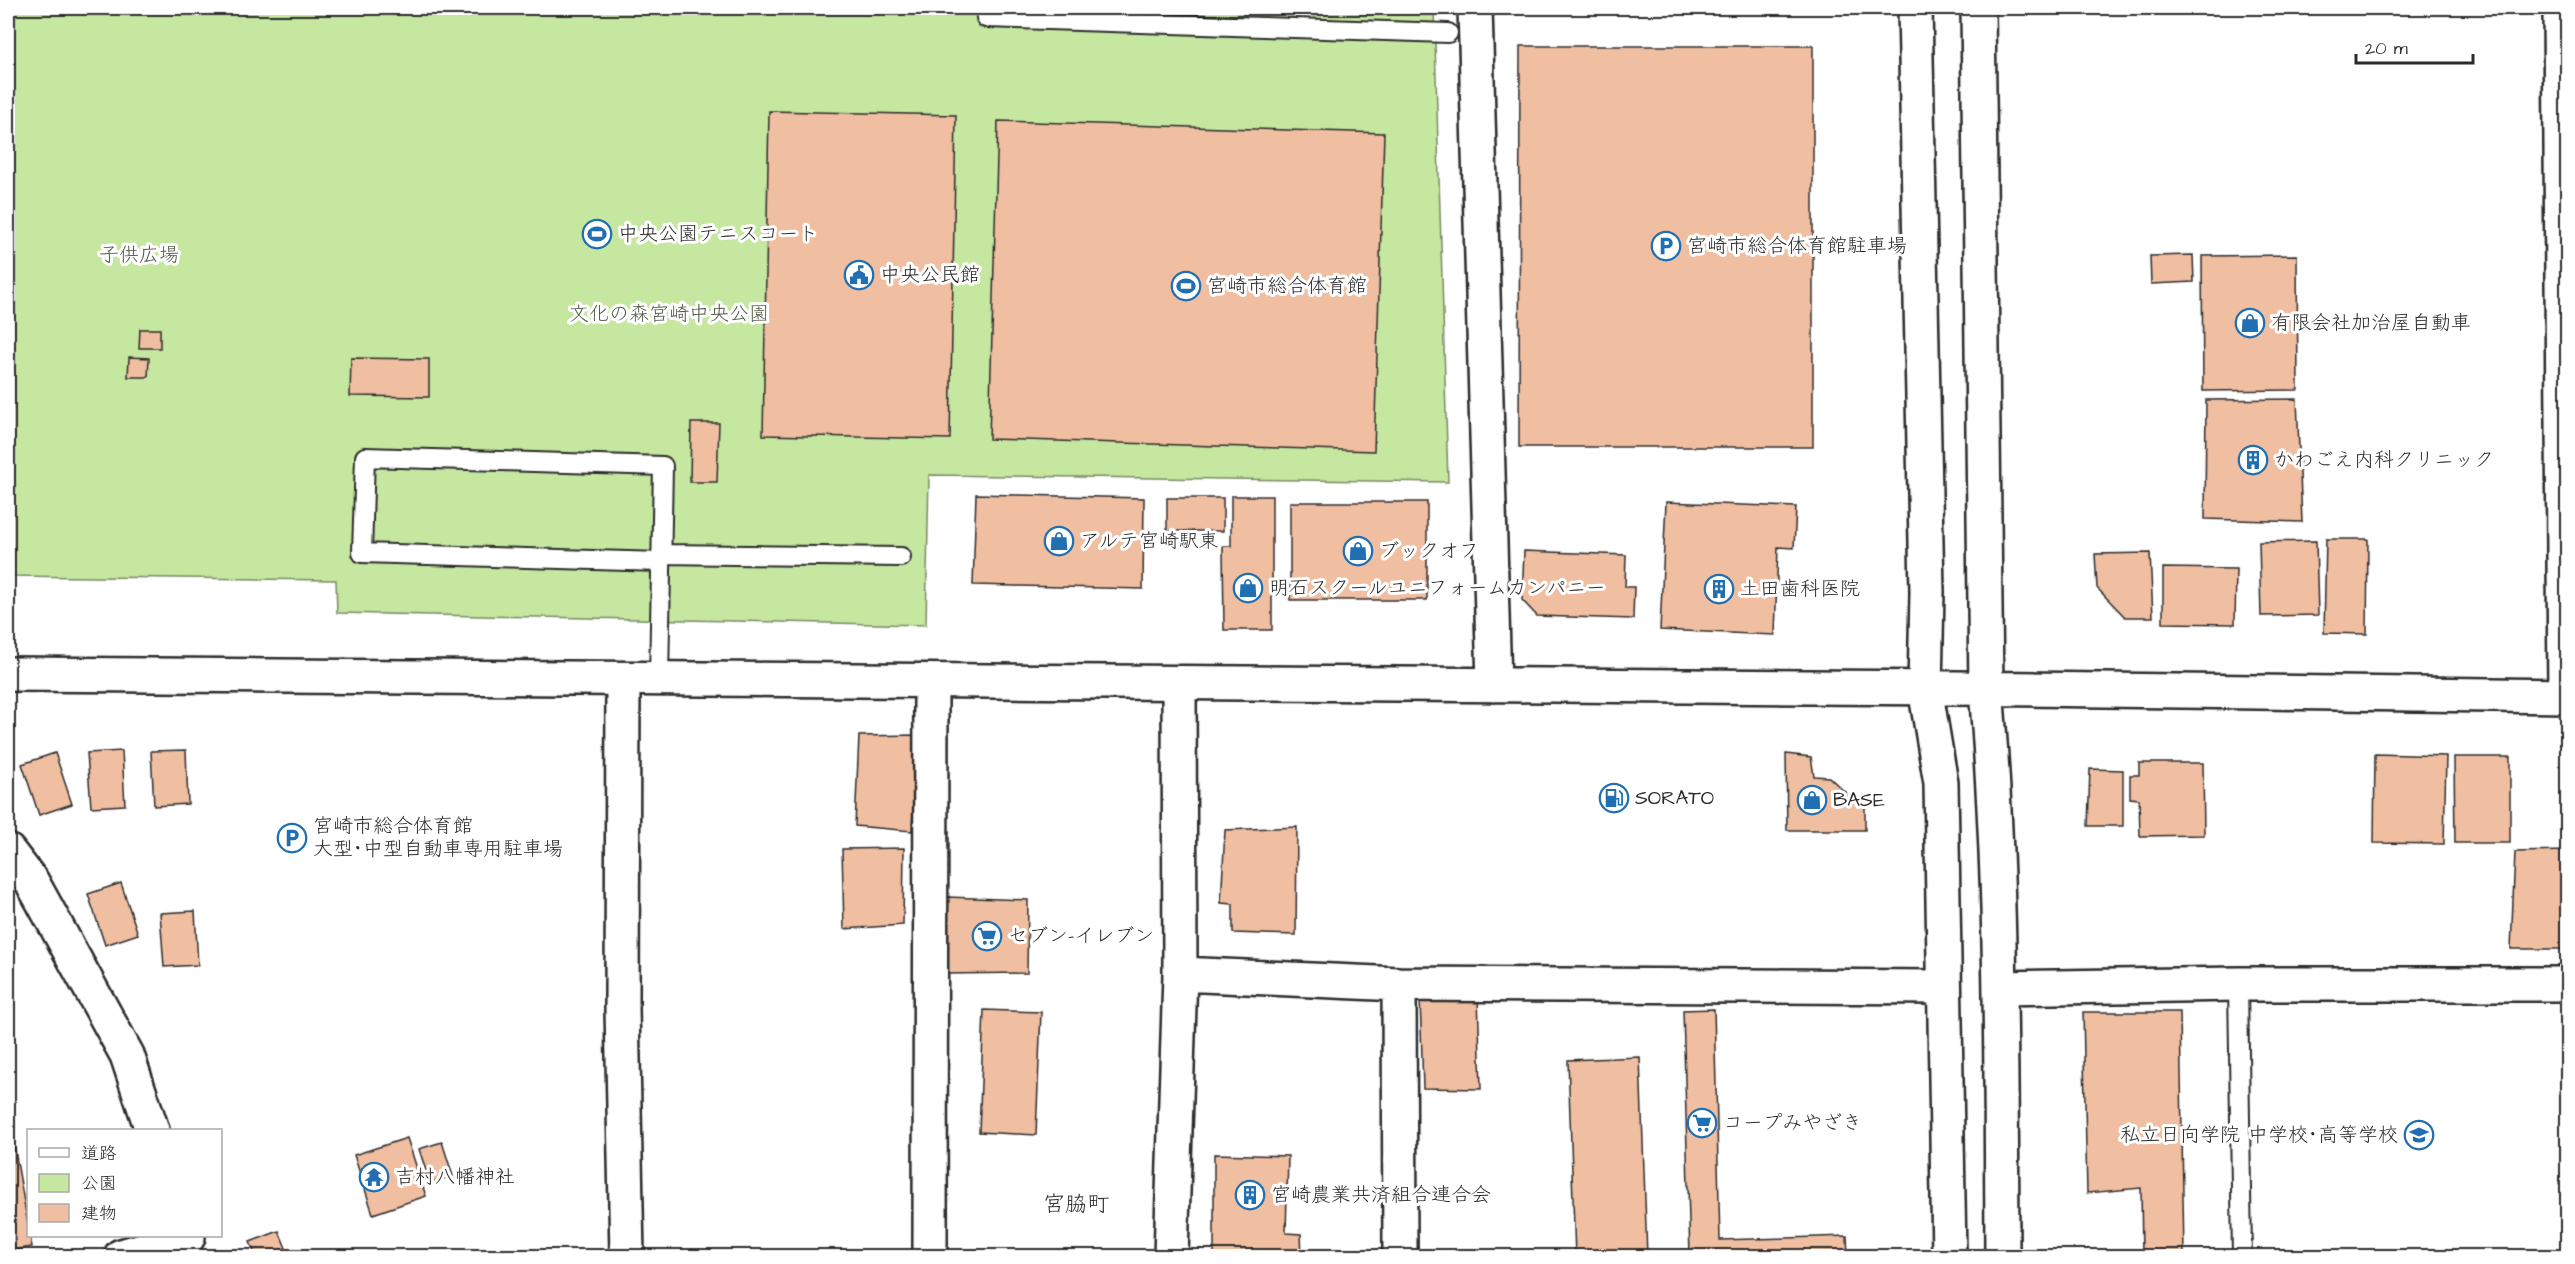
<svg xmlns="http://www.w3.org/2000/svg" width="2575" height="1264" font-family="'Architects Daughter','Klee One',sans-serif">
  <rect width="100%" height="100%" fill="#fff"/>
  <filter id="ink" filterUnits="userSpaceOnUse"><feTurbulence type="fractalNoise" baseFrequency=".0167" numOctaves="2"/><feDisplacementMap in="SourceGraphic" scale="12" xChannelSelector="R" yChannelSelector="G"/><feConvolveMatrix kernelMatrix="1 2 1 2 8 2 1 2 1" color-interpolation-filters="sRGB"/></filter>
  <g filter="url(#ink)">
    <path fill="#c5e7a0" stroke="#788966" stroke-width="1.5" d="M8,8H1434L1448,482L929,475L926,625L337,613L336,580L8,576Z"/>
    <path fill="#f0bea1" stroke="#2b2b2b" stroke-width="1.5" d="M1520,46H1813V447H1519Z
      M769,111L956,115L950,439L763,435Z
      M998,121L1384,133L1374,451L989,439Z
      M2193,255L2194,282L2151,284L2150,256Z
      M2297,255L2298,390L2203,391L2202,256Z
      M140,329H160V348H139Z
      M129,357L149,358L148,377H128Z
      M351,358L429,359V397L350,396Z
      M2297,399L2302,522L2205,519L2206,400Z
      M691,423H719L717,482H690Z
      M976,494L1144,498L1143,589L973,585Z
      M1231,496H1272V630H1224L1223,546H1231Z
      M1167,498H1223V531H1167Z
      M1290,502H1427V600H1290Z
      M1666,502L1796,507L1794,548L1778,547L1775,635L1660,630Z
      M2326,539H2368L2367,634L2324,633Z
      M2316,541L2318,615L2261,616L2259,542Z
      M1524,551L1626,555L1625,587H1634L1633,619L1537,616L1522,600Z
      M2150,553L2153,617H2125L2097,588L2095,554Z
      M2163,568L2236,569L2235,624L2163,623Z
      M916,735L912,831L855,826L859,736Z
      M186,750L188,804L154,806L151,751Z
      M122,751L125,805L91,807L87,753Z
      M55,753L72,804L39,815L22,764Z
      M1786,754L1811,757L1814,776L1829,777L1846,793L1845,802H1865V830H1787Z
      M2375,754L2446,756L2444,844L2374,843Z
      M2454,757H2510V843H2455Z
      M2139,763H2203L2204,835L2140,836L2139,799L2130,798V775H2139Z
      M2090,769L2123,770V826H2088Z
      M1297,827L1296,935L1233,933V904L1221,903L1225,830Z
      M904,848L903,925L844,929L842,849Z
      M2568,851V949H2511L2515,852Z
      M121,883L138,934L105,945L88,894Z
      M947,897L1028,900L1027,973L944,974Z
      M195,911L198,965L164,967L160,913Z
      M1478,996L1481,1089L1423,1088L1420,997Z
      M1714,1009L1720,1240L1847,1236L1848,1256H1690L1683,1010Z
      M984,1010L1041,1012L1036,1135L979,1132Z
      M2083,1012H2180L2184,1256H2142L2141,1188L2087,1193Z
      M1640,1057L1647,1256H1575L1568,1060Z
      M8,1128H11L32,1247L8,1251Z
      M407,1138L426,1196L373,1214L354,1155Z
      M442,1142L453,1176L430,1183L419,1149Z
      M1214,1154L1288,1156L1286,1233L1301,1234L1302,1256H1214Z
      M279,1231L286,1248L265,1256H256L250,1242Z"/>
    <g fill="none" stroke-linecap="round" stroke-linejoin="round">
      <g stroke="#2b2b2b" stroke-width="22">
        <path id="service" d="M986,18L1448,33
          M661,554L901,557
          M659,679L663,466L365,457L362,553L661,562
          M2238,984L2242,1256"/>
      </g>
      <g stroke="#2b2b2b" stroke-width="38">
        <path id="minor" d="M623,679L622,1008L627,1256
          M8,851L32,882L127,1055L152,1130
          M1180,974L1399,984L1944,987
          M1399,984L1400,1256
          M2001,988L2238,984H2568
          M121,1256L188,1237
          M930,1256L931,681
          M1171,1256L1180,974L1179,683"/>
      </g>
      <g stroke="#2b2b2b" stroke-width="38">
        <path id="tertiary" d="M1475,8L1494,685
          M1915,8L1927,592L1925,688L1941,783L1949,1256
          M1978,8L1986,689C2002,878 2001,1067 2002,1256
          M2560,8L2565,695
          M8,674L1955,688L2568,696"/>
      </g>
      <use href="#service" stroke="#fff" stroke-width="18"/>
      <use href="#minor" stroke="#fff" stroke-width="33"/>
      <use href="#tertiary" stroke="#fff" stroke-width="33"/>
    </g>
  </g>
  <defs>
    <g id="stadium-ring" transform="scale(1.5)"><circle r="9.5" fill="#fff" stroke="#1f6fb2" stroke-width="1.5"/><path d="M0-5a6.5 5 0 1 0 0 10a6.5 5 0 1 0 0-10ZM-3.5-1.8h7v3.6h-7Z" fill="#1f6fb2"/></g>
    <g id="parking-ring" transform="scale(1.5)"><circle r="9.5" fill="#fff" stroke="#1f6fb2" stroke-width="1.5"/><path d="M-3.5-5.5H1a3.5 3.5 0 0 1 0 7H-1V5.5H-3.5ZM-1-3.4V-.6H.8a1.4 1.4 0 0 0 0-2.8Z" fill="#1f6fb2"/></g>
    <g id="civic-ring" transform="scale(1.5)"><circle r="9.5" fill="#fff" stroke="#1f6fb2" stroke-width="1.5"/><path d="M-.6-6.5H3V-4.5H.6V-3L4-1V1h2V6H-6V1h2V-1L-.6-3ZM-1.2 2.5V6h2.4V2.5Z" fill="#1f6fb2"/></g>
    <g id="shop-ring" transform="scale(1.5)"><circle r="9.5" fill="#fff" stroke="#1f6fb2" stroke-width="1.5"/><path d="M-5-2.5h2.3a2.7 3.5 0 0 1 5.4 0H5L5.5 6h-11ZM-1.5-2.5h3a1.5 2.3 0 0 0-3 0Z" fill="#1f6fb2"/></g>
    <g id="building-ring" transform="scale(1.5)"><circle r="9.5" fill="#fff" stroke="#1f6fb2" stroke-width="1.5"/><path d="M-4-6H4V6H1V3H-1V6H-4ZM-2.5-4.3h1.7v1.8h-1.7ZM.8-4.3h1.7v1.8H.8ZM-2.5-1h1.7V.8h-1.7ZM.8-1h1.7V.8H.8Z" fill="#1f6fb2"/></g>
    <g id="fuel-ring" transform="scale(1.5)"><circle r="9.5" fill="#fff" stroke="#1f6fb2" stroke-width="1.5"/><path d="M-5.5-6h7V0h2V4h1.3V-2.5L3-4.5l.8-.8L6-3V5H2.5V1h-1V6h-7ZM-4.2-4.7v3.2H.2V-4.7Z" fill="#1f6fb2"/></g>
    <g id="supermarket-ring" transform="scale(1.5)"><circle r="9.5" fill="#fff" stroke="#1f6fb2" stroke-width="1.5"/><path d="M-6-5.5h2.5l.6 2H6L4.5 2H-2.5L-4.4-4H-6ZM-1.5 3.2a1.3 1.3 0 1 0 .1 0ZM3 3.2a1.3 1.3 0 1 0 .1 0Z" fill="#1f6fb2"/></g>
    <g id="school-ring" transform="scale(1.5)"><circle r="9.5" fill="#fff" stroke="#1f6fb2" stroke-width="1.5"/><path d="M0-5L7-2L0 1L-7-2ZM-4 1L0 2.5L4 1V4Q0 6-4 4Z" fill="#1f6fb2"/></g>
    <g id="temple-ring" transform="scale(1.5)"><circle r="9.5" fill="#fff" stroke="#1f6fb2" stroke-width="1.5"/><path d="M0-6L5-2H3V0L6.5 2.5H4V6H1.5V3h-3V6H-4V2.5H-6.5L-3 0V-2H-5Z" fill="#1f6fb2"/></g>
  </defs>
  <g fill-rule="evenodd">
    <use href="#stadium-ring" x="597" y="234"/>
    <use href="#parking-ring" x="1666" y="246"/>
    <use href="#civic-ring" x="859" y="275"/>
    <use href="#stadium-ring" x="1186" y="286"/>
    <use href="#shop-ring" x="2250" y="323"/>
    <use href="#building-ring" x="2253" y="460"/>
    <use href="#shop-ring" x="1059" y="541"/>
    <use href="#shop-ring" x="1358" y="551"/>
    <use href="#shop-ring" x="1248" y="588"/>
    <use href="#building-ring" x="1719" y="589"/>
    <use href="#fuel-ring" x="1614" y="798"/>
    <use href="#shop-ring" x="1812" y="800"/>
    <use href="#parking-ring" x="292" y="838"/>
    <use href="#supermarket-ring" x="987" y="936"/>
    <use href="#supermarket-ring" x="1702" y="1123"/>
    <use href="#school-ring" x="2419" y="1135"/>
    <use href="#temple-ring" x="374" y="1177"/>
    <use href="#building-ring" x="1250" y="1195"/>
  </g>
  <g text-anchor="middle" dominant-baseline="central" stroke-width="6" stroke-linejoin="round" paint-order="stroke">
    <g font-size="20" fill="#2b2b2b" stroke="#fff" text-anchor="start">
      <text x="618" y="234">中央公園テニスコート</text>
      <text x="1687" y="246">宮崎市総合体育館駐車場</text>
      <text x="880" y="275">中央公民館</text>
      <text x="1207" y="286">宮崎市総合体育館</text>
      <text x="2271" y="323">有限会社加治屋自動車</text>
      <text x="2274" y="460">かわごえ内科クリニック</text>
      <text x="1080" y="541">アルテ宮崎駅東</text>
      <text x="1379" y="551">ブックオフ</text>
      <text x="1269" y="588">明石スクールユニフォームカンパニー</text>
      <text x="1740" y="589">土田歯科医院</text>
      <text x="1635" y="798">SORATO</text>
      <text x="1833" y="800">BASE</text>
      <text x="313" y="826">宮崎市総合体育館<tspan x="313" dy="23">大型･中型自動車専用駐車場</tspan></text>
      <text x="1008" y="936">セブン-イレブン</text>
      <text x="1723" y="1123">コープみやざき</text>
      <text x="2398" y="1135" text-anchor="end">私立日向学院 中学校･高等学校</text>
      <text x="395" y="1177">吉村八幡神社</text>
      <text x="1271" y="1195">宮崎農業共済組合連合会</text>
    </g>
    <g font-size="20" fill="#525a48" stroke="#fff">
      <text x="139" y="255">子供広場</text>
      <text x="669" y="314">文化の森宮崎中央公園</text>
    </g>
    <g font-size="22" fill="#2b2b2b" stroke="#fff">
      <text x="1076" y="1204">宮脇町</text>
    </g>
  </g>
  <rect width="2575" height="1264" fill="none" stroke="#fff" stroke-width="30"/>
  <rect x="15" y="15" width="2545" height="1234" fill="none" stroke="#2b2b2b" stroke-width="2" filter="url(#ink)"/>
  <rect x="27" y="1129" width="195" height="108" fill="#ffffff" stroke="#aaaaaa" stroke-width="1.5"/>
  <rect x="39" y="1148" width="30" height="9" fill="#ffffff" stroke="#aaaaaa" stroke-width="1.5"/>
  <text x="81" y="1159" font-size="18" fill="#2b2b2b">道路</text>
  <rect x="39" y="1174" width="30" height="18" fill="#c5e7a0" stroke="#aaaaaa" stroke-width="1.5"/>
  <text x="81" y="1189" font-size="18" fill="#2b2b2b">公園</text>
  <rect x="39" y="1204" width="30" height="18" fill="#f0bea1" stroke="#aaaaaa" stroke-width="1.5"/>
  <text x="81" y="1219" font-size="18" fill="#2b2b2b">建物</text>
  <path d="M2356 54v9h117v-9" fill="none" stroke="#2b2b2b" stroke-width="3"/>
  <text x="2365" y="54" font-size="18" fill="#2b2b2b" stroke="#ffffff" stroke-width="4.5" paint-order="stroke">20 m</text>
</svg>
